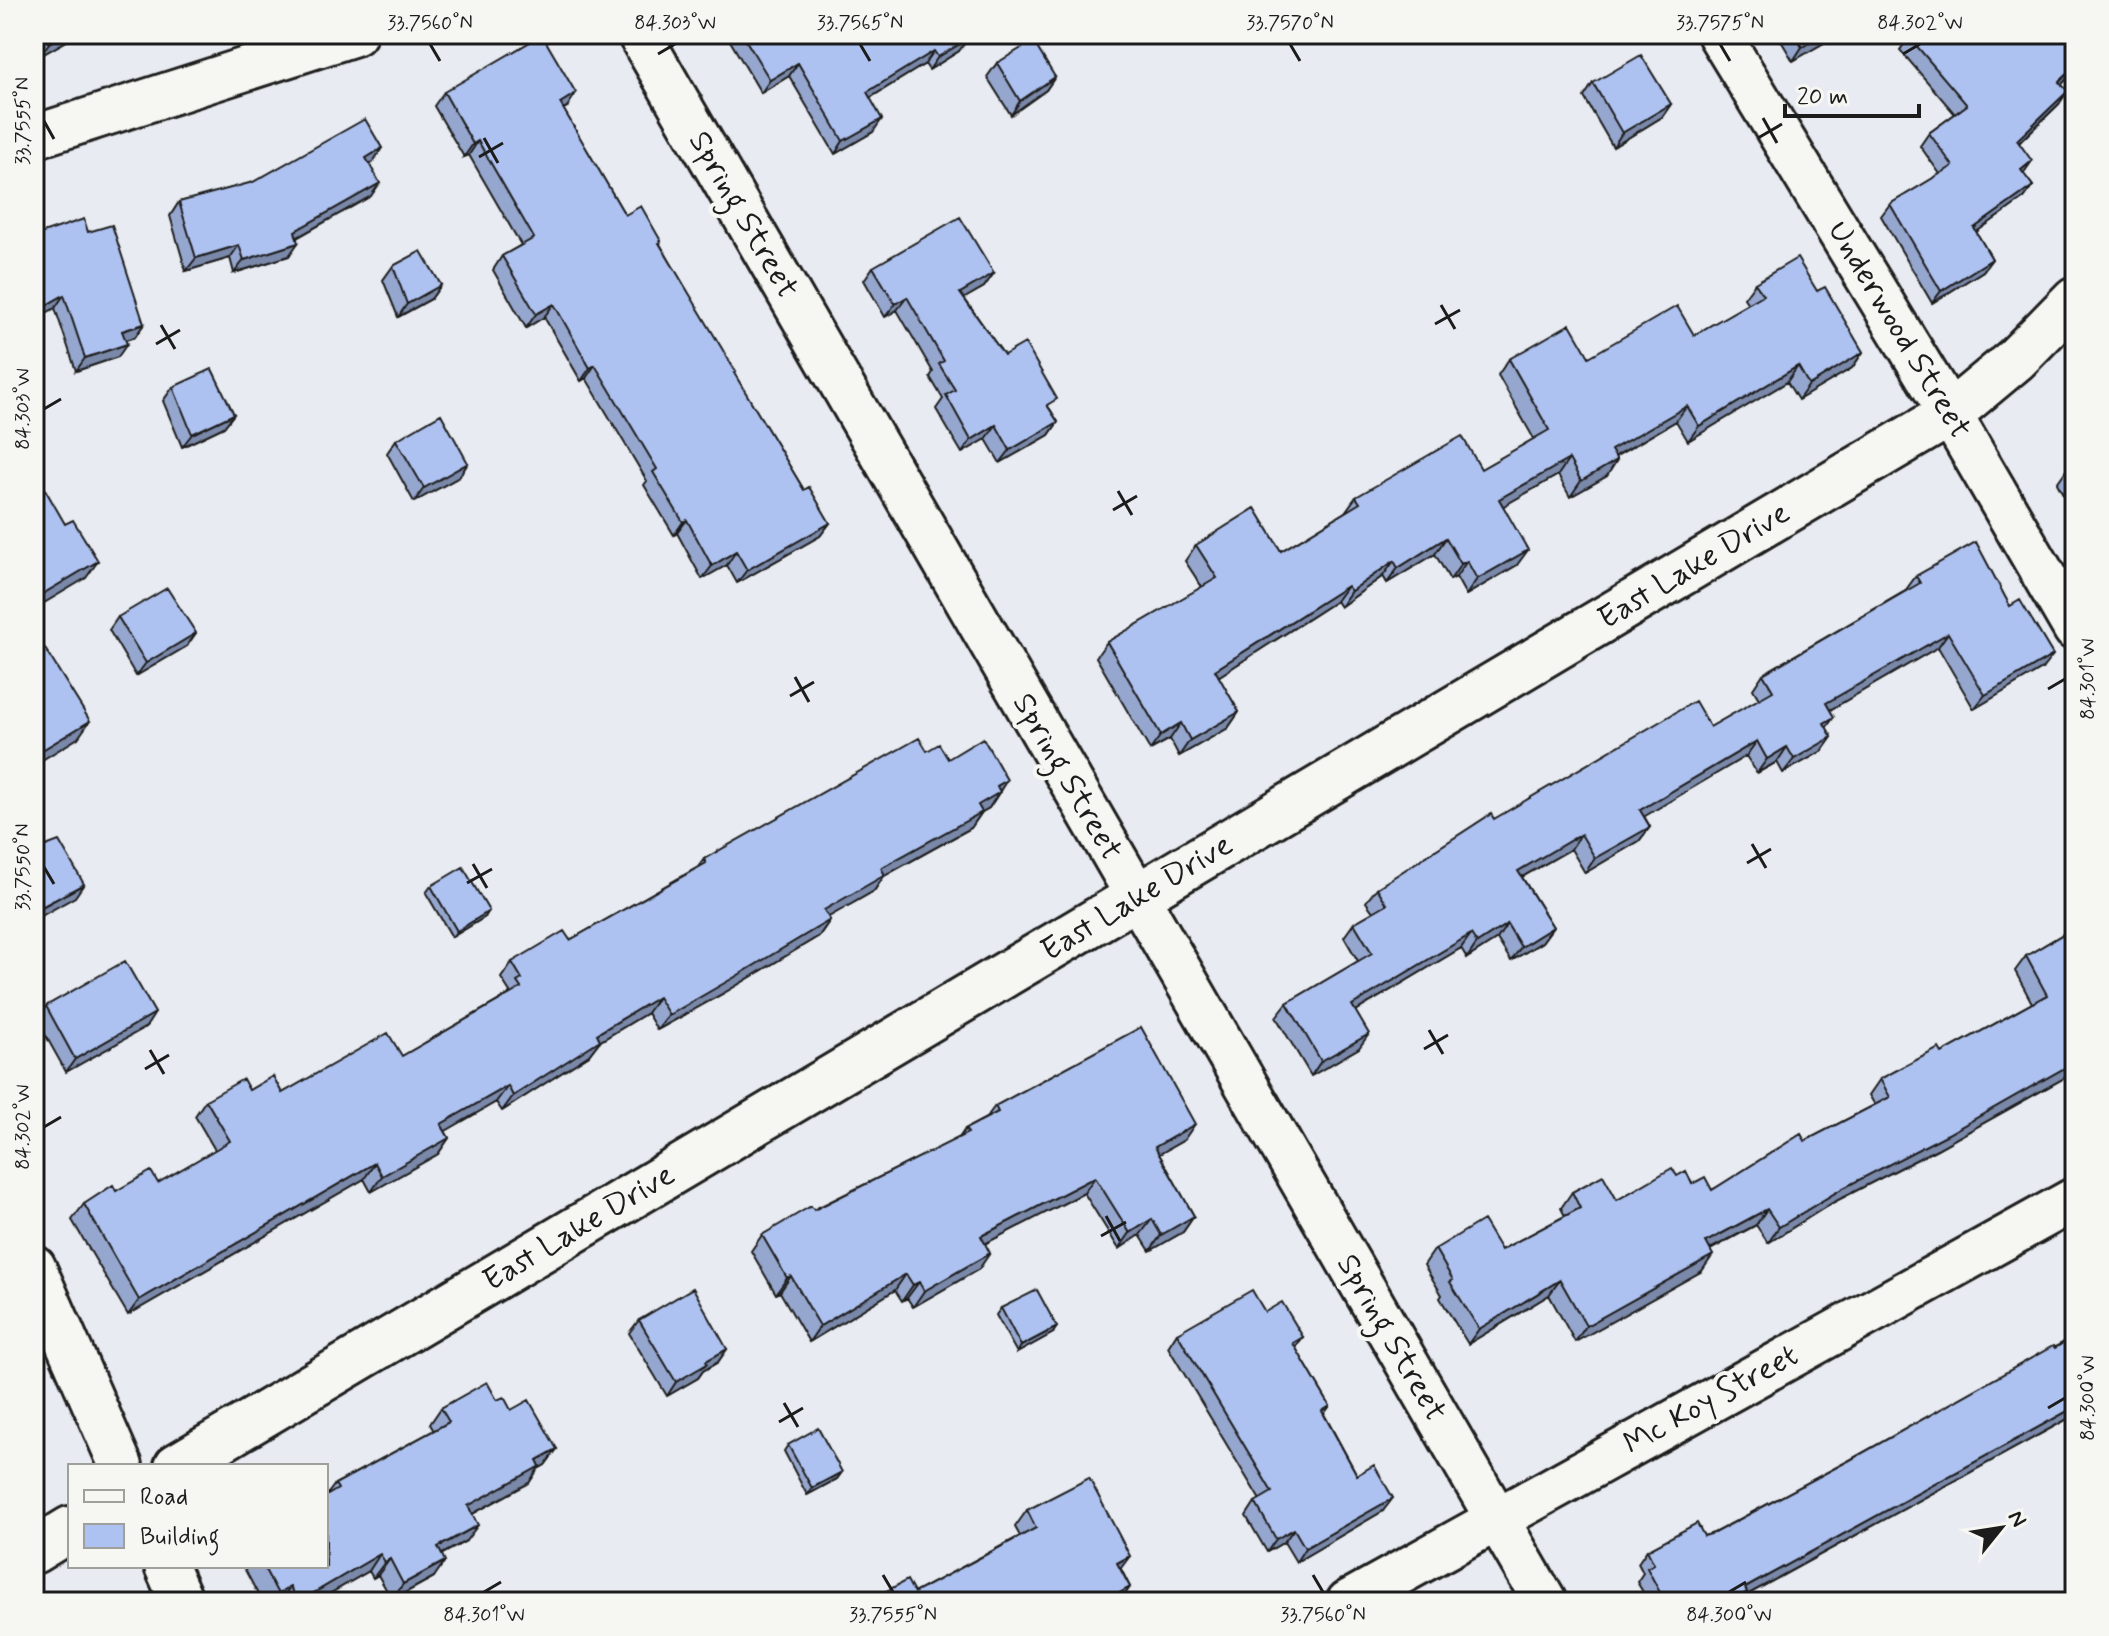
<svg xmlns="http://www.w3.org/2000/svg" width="2109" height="1636" font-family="Mynerve,sans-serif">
  <rect width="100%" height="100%" fill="#e8ecf2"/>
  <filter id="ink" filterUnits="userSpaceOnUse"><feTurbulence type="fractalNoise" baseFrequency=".0125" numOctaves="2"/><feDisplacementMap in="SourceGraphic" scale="16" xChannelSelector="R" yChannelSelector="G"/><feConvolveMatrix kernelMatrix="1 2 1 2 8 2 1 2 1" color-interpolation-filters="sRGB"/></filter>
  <g filter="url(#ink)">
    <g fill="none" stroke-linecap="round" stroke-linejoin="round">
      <g stroke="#1c1c1c" stroke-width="48">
        <path id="minor" d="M639,34L1545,1602
          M1719,34L1950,414L2075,629
          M34,137L355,34
          M34,1267L121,1466
          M166,1566L182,1602
          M1348,1602L2075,1199"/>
      </g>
      <g stroke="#1c1c1c" stroke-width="50">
        <path id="tertiary" d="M177,1466L1950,414L2016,359L2075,299
          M34,1551L70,1529"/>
      </g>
      <use href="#minor" stroke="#f6f6f2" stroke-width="42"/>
      <use href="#tertiary" stroke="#f6f6f2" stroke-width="44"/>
    </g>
    <path fill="#96a7cf" stroke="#1c1c1c" stroke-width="2" d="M34,34H79L40,56L34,46Z
      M726,34H964L959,51L929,70L925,64L870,98L873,132L835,154L789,76L761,93Z
      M1777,34H1839L1793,61Z
      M1909,37L2073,73L2062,84L2059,104L2019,143L2023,173L2033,186L2024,198L1976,232L1992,259L1983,271L1932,303L1881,216L1890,204L1940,174L1920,146L1929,133L1955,114L1900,50Z
      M997,63L1055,77L1046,90L1011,115L987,77Z
      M1593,83L1671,104L1662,117L1613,147L1584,97Z
      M444,92L567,107L563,109L625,215L661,241L660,244L734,374L804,490L830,523L820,536L737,583L727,565L702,579L677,533L674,535L644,485L647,481L586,378L581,381L544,317L526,328L493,270L502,256L521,245L469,155L464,157L434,106Z
      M373,162L370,164L371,196L297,238L289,256L234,273L230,258L186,271L170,216L179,202Z
      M88,232L144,324L135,337L125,340L118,357L76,371L55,308Z
      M393,266L441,285L431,299L398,317L383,280Z
      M873,267L994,273L984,287L964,298L1004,355L1050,409L1058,422L1049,435L1000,463L986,439L962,453L936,409L943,399L930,377L933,372L897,310L885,317L864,280Z
      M1755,283L1817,291L1863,352L1852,368L1798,400L1787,382L1688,441L1676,421L1615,457L1607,476L1570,497L1558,475L1503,506L1517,565L1466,595L1456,577L1450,580L1435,554L1387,583L1383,576L1340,607L1336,601L1218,677L1239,712L1228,728L1179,756L1170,739L1150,750L1096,657L1107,642L1202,587L1185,561L1196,545L1281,551L1345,512L1356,497L1481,469L1534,439L1498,375L1509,359L1589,357L1694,335L1748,304L1744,298Z
      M173,387L234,414L224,427L182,447L163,401Z
      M396,440L468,463L459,477L414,502L387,453Z
      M2075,463V516L2057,483L2069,466Z
      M1916,576L2042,669L1974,709L1938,647L1830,710L1826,728L1832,737L1822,751L1783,773L1777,762L1757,773L1746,756L1644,816L1650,827L1639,841L1585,873L1571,849L1522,877L1553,927L1542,942L1511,961L1497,939L1467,958L1461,948L1356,1011L1359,1048L1311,1076L1276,1017L1287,1003L1358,961L1344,937L1354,923L1373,912L1366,902L1377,888L1494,819L1710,727L1759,699L1753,689L1763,674L1905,591Z
      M118,617L187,646L136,676L109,630Z
      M927,751L948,759L1000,791L989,808L982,812L971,828L884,876L874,891L828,917L830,920L819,936L724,993L657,1030L647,1013L599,1042L589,1055L502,1111L496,1102L445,1131L449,1138L438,1154L371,1192L364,1179L128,1315L72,1220L84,1204L116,1191L158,1183L215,1150L195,1116L206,1100L249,1090L282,1093L402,1056L508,995L510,992L501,978L512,962L570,940L698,867L704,859Z
      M431,886L485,917L452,937L426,893Z
      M2065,933L2075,1072L1937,1149L1832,1203L1768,1243L1756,1225L1710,1250L1702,1271L1575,1342L1549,1295L1468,1344L1440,1298L1442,1295L1424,1265L1435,1249L1501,1250L1565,1216L1561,1208L1572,1192L1617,1200L1677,1176L1692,1184L1712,1190L1805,1141L1875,1105L1869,1095L1880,1079L1942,1053L2032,1003L2015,971L2026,956Z
      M46,1006L146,1027L66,1072L37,1020Z
      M995,1106L1184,1140L1159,1154L1194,1216L1183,1232L1150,1251L1140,1235L1119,1249L1084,1193L985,1243L979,1269L913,1307L907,1298L902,1301L895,1290L809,1342L780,1292L776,1294L751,1251L762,1235L959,1138L965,1129L986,1118Z
      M1001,1308L1053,1333L1017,1353L996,1315Z
      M1265,1312L1303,1337L1295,1347L1330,1406L1324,1414L1357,1475L1383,1511L1296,1562L1284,1542L1267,1552L1246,1516L1255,1502L1260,1500L1168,1347L1177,1333Z
      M639,1320L727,1349L718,1362L703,1371L698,1378L667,1396L629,1333Z
      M2075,1336V1415L1743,1597L1740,1602H1649L1637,1582L1643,1573L1638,1563L1647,1550L1704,1536L1714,1533L1850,1460Z
      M497,1400L557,1449L545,1465L538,1469L529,1483L472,1514L466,1541L442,1554L434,1577L392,1600L378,1575L373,1578L369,1571L315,1602H262L243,1566H326V1496L335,1484L434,1431L430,1424L441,1408Z
      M788,1445L842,1472L837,1479L807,1495L784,1451Z
      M1027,1510L1121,1569L1130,1587L1120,1602H866L914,1593L1020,1536L1015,1527Z"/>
    <path fill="#7a88a9" stroke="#1c1c1c" stroke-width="2" d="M65,34H79L40,56L49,43Z
      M1825,34H1839L1793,61L1802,47Z
      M968,39L959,51L929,70L938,57Z
      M934,51L925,64L858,105L867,92Z
      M798,63L789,76L761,93L770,80Z
      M2075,67V70L2073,73L2051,95L2059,82Z
      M1055,77L1046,90L1011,115L1020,101Z
      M2068,91L2059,104L2008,153L2017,140Z
      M576,93L567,107L550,116L560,103Z
      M1671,104L1662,117L1613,147L1622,133Z
      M882,119L873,132L835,154L843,141Z
      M478,141L469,155L464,157L473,144Z
      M382,148L373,162L357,171L366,158Z
      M2032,161L2023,174L2021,170Z
      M380,183L371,196L285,244L295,231Z
      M2033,186L2024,198L1965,240L1974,228Z
      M298,243L289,256L234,273L244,260Z
      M239,245L230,258L186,271L196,258Z
      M1992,259L1983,271L1932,303L1941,291Z
      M994,273L984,287L951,306L960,293Z
      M441,285L431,299L398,317L407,304Z
      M64,295L55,308L34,320V312Z
      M907,297L897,310L885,317L895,304Z
      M554,304L544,317L526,328L536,314Z
      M144,324L135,337L113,344L122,331Z
      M127,344L118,357L76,371L85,358Z
      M1863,352L1852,368L1798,400L1809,385Z
      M595,365L586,378L581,381L590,368Z
      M1798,366L1787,382L1688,441L1699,426Z
      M1687,406L1676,421L1600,465L1611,450Z
      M234,414L224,427L182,447L192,434Z
      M1058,422L1049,435L1000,463L1010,450Z
      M996,425L986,439L962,453L971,440Z
      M1569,459L1558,475L1488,515L1499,499Z
      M1617,460L1607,476L1570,497L1581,481Z
      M468,463L459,477L414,502L424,488Z
      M687,520L677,533L674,535L683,522Z
      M830,523L820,536L737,583L747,570Z
      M1446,538L1435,554L1387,583L1398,568Z
      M1528,550L1517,565L1466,595L1477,579Z
      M736,551L727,565L702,579L712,566Z
      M98,561L86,578L34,609V599Z
      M1394,561L1383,576L1340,607L1351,591Z
      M1467,561L1456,577L1450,580L1461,564Z
      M1347,586L1336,601L1204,686L1215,670Z
      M196,633L187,646L136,676L146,663Z
      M1948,633L1938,647L1816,718L1826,703Z
      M2053,655L2042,669L1974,709L1985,695Z
      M1239,712L1228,728L1179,756L1190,740Z
      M1834,717L1824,731V723Z
      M90,721L78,738L34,765V755Z
      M1181,723L1170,739L1150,750L1161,735Z
      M1832,737L1822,751L1783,773L1794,759Z
      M1757,741L1746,756L1630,825L1640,810Z
      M1787,747L1777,762L1757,773L1767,759Z
      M1007,780L989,808L982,812L971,828L884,876L874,891L813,926L824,910L881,868L978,805L997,786Z
      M1650,827L1639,841L1585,873L1595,858Z
      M1581,834L1571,849L1508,885L1518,871Z
      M84,884L75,897L34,920V911Z
      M489,911L485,917L452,937L457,931Z
      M830,920L819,936L724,993L657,1030L669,1015Z
      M1507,924L1497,939L1467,958L1477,943Z
      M1553,927L1542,942L1511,961L1521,947Z
      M1471,934L1461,948L1342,1019L1352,1005Z
      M658,997L647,1013L599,1042L589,1055L502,1111L513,1096L597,1034Z
      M155,1013L146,1027L66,1072L75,1059Z
      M1369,1034L1359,1048L1311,1076L1321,1061Z
      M2075,1062V1072L1937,1149L1832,1203L1768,1243L1779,1227L1843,1188Z
      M508,1086L496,1102L430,1140L441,1124Z
      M1195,1124L1184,1140L1144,1163L1155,1147Z
      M449,1138L438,1154L371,1192L382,1176Z
      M375,1163L364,1179L128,1315L139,1300Z
      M1095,1177L1084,1193L969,1252L981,1236Z
      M1767,1209L1756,1225L1695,1257L1706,1242Z
      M1194,1216L1183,1232L1150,1251L1161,1235Z
      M1152,1219L1140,1235L1119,1249L1130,1233Z
      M990,1253L979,1269L913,1307L924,1291Z
      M1713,1255L1702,1271L1575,1342L1586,1326Z
      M906,1274L895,1290L809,1342L820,1326Z
      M791,1276L780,1292L776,1294L787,1278Z
      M1560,1280L1549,1295L1468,1344L1479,1329Z
      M919,1282L907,1298L902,1301L913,1285Z
      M1057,1327L1053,1333L1017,1353L1021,1346Z
      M1303,1337L1293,1350V1343Z
      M727,1349L718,1362L703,1371L698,1378L667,1396L676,1382L706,1361Z
      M2075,1407V1415L1743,1597L1740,1602H1729L1745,1588Z
      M557,1449L545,1465L538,1469L529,1483L456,1523L468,1506L537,1460Z
      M842,1472L837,1479L807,1495L812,1488Z
      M1393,1498L1383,1511L1296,1562L1305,1548Z
      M478,1525L466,1541L426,1563L438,1547Z
      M1294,1529L1284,1542L1267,1552L1276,1539Z
      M380,1554L369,1571L315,1602H298Z
      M1130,1556L1118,1572L1117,1563Z
      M390,1559L378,1575L373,1578L385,1562Z
      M445,1561L434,1577L392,1600L403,1584Z
      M290,1587L280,1602H273L278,1594Z
      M1130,1587L1120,1602H1103Z"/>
    <path fill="#aec2f1" stroke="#1c1c1c" stroke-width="2" d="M44,34H65L49,43Z
      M742,34H964L968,39L938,57L934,51L867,92L882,119L843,141L798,63L770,80Z
      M1794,34H1825L1802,47Z
      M1912,34H2075V67L2059,82L2068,91L2017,140L2032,161L2021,170L2033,186L1974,228L1992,259L1941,291L1890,204L1953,166L1929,133L1967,105L1909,37Z
      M542,35L576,93L560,103L625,215L641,206L661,241L659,243L736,372L734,373L804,490L809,487L830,523L747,570L736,551L712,566L687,520L683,522L653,472L657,469L595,365L590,368L554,304L536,314L502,256L534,238L478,141L473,144L444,92Z
      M1033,41L1055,77L1020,101L997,63Z
      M1641,55L1671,104L1622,133L1593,83Z
      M365,119L382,148L366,158L380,183L295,231L298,243L244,260L239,245L196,258L179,202L253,182Z
      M960,217L994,273L960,293L1004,355L1025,343L1057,399L1047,405L1058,422L1010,450L996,425L971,440L946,395L955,390L939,364L944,361L907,297L895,304L873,267Z
      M84,219L88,232L112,225L144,324L122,331L127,344L85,358L64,295L34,312V236Z
      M421,251L441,285L407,304L393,266Z
      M1797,258L1817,291L1825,287L1863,352L1809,385L1798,366L1699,426L1687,406L1611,450L1617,460L1581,481L1569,459L1499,499L1528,550L1477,579L1467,561L1461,564L1446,538L1398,568L1394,561L1351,591L1347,586L1215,670L1239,712L1190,740L1181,723L1161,735L1107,642L1217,578L1196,545L1255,508L1281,551L1360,503L1356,497L1462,436L1481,469L1549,430L1509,359L1570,324L1589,357L1677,306L1694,335L1763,295L1755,283Z
      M212,369L234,414L192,434L173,387Z
      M441,414L468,463L424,488L396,440Z
      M2075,463V477L2069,466Z
      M34,470L65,524L73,520L98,561L34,599Z
      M1976,542L2010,606L2020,600L2053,655L1985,695L1948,633L1826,703L1834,717L1824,723L1832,737L1794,759L1787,747L1767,759L1757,741L1640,810L1650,827L1595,858L1581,834L1518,871L1553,927L1521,947L1507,924L1477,943L1471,934L1352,1005L1369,1034L1321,1061L1287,1003L1372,953L1354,923L1387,904L1377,888L1491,814L1494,819L1695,701L1710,727L1773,691L1763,674L1920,583L1916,576Z
      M167,588L196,633L146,663L118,617Z
      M34,631L90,721L34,755Z
      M919,738L927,751L939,744L948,759L983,738L1007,780L997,786L1000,792L978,805L982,812L881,868L885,875L824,910L830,920L735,977L669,1015L658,997L597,1034L600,1040L513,1096L508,1086L441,1124L449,1138L382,1176L375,1163L139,1300L84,1204L113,1185L116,1191L151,1171L158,1183L230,1141L206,1100L243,1079L249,1090L273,1076L282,1093L388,1033L402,1056L521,988L517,982L522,979L512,962L564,931L570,940L706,863L704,859Z
      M34,841L38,849L59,841L84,884L34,911Z
      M463,867L489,911L457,931L431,886Z
      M2065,933L2068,939L2075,935V1062L1948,1134L1843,1188L1779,1227L1767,1209L1706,1242L1713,1255L1586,1326L1560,1280L1479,1329L1450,1282L1453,1280L1435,1249L1483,1220L1501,1250L1580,1208L1572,1192L1603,1175L1617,1200L1672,1168L1677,1176L1686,1171L1692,1184L1705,1177L1712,1190L1801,1134L1805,1141L1890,1097L1880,1079L1939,1048L1942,1053L2047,995L2026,956Z
      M125,961L155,1013L75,1059L46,1006Z
      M1141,1027L1195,1124L1155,1147L1194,1216L1161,1235L1152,1219L1130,1233L1095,1177L981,1236L990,1253L924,1291L919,1282L913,1285L906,1274L820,1326L791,1276L787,1278L762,1235L811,1206L814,1210L968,1133L965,1129L998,1112L995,1106Z
      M693,1288L727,1349L706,1361L707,1364L676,1382L639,1320Z
      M1037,1290L1057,1327L1021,1346L1001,1308Z
      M1252,1290L1265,1312L1282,1302L1303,1337L1293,1343L1330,1406L1322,1411L1357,1475L1374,1465L1393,1498L1305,1548L1294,1529L1276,1539L1255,1502L1272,1492L1177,1333Z
      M2075,1336V1407L1745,1588L1747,1592L1729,1602H1665L1647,1568L1654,1564L1647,1550L1697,1523L1704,1536L1714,1533L1850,1460L2053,1346L2055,1348Z
      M487,1382L497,1400L504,1397L511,1410L529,1400L557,1449L537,1460L540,1466L468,1506L478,1525L438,1547L445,1561L403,1584L390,1559L385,1562L380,1554L298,1602L290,1587L278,1594L263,1566H326V1496L338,1489L335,1484L449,1422L441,1408Z
      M818,1428L842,1472L812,1488L788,1445Z
      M1089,1478L1130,1556L1117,1563L1130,1587L1103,1602H866L907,1580L914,1593L1036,1528L1027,1510Z"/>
  </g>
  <path fill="none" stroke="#1c1c1c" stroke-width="3" d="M430,44L440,61M860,44L870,61M1290,44L1300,61M1720,44L1730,61M658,54L675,44M1903,54L1920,44M1763,118L1777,143M44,121L54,139M484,138L498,163M1758,138L1782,124M479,157L503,143M1441,305L1455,329M1435,324L1460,310M161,325L175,349M156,344L180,330M44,409L61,399M1118,491L1132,515M1113,510L1137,496M795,677L809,702M2048,689L2065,679M790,696L814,682M1752,844L1766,868M1747,863L1771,849M473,864L487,888M44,867L54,884M467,883L492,869M1429,1030L1443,1054M1424,1049L1448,1035M150,1050L164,1074M145,1069L169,1055M44,1127L61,1117M1106,1216L1120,1241M1101,1236L1126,1222M784,1403L798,1427M2048,1408L2065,1398M779,1422L803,1408M883,1575L893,1592M1313,1575L1323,1592M484,1592L501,1582M1729,1592L1746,1582"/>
  <g text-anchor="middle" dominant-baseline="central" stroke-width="8" stroke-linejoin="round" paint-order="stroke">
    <g font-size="32" fill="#1c1c1c" stroke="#f6f6f2">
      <text transform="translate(743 215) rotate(60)">Spring Street</text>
      <text transform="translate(1899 330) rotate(59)">Underwood Street</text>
      <text transform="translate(1694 566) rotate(-31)">East Lake Drive</text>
      <text transform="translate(1067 777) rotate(60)">Spring Street</text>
      <text transform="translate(1137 898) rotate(-31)">East Lake Drive</text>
      <text transform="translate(579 1228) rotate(-31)">East Lake Drive</text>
      <text transform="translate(1391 1338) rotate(60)">Spring Street</text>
      <text transform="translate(1711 1400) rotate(-29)">Mc Koy Street</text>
    </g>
  </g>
  <rect width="2109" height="1636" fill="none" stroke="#f6f6f2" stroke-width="88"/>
  <rect x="68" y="1464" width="260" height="104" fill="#f6f6f2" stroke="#9f9f9c" stroke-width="2"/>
  <rect x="84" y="1490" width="40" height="12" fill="#f6f6f2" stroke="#9f9f9c" stroke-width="2"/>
  <text x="140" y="1504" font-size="24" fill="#1c1c1c">Road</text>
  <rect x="84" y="1524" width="40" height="24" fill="#aec2f1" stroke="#9f9f9c" stroke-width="2"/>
  <text x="140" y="1544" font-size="24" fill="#1c1c1c">Building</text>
  <g transform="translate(2001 1528) rotate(60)" stroke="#f6f6f2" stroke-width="6" paint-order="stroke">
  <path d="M0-6L14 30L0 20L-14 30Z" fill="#1c1c1c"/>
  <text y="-12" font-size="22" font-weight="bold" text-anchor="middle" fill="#1c1c1c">N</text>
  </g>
  <path d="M1785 104v12h134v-12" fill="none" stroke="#1c1c1c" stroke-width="4"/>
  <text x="1797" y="104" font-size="24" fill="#1c1c1c" stroke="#f6f6f2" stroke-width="6" paint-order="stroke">20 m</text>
  <rect x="44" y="44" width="2021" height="1548" fill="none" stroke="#1c1c1c" stroke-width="3"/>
  <g font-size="20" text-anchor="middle" fill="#1c1c1c">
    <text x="430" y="29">33.7560°N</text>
    <text x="675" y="29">84.303°W</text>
    <text x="860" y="29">33.7565°N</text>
    <text x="1290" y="29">33.7570°N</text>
    <text x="1720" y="29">33.7575°N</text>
    <text x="1920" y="29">84.302°W</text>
    <text transform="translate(22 121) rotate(-90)" y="7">33.7555°N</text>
    <text transform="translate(22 409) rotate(-90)" y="7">84.303°W</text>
    <text transform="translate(2087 679) rotate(-90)" y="7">84.301°W</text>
    <text transform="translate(22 867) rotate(-90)" y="7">33.7550°N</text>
    <text transform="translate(22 1127) rotate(-90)" y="7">84.302°W</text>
    <text transform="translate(2087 1398) rotate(-90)" y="7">84.300°W</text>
    <text x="484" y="1621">84.301°W</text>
    <text x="893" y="1621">33.7555°N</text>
    <text x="1323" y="1621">33.7560°N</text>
    <text x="1729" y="1621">84.300°W</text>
  </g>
</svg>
